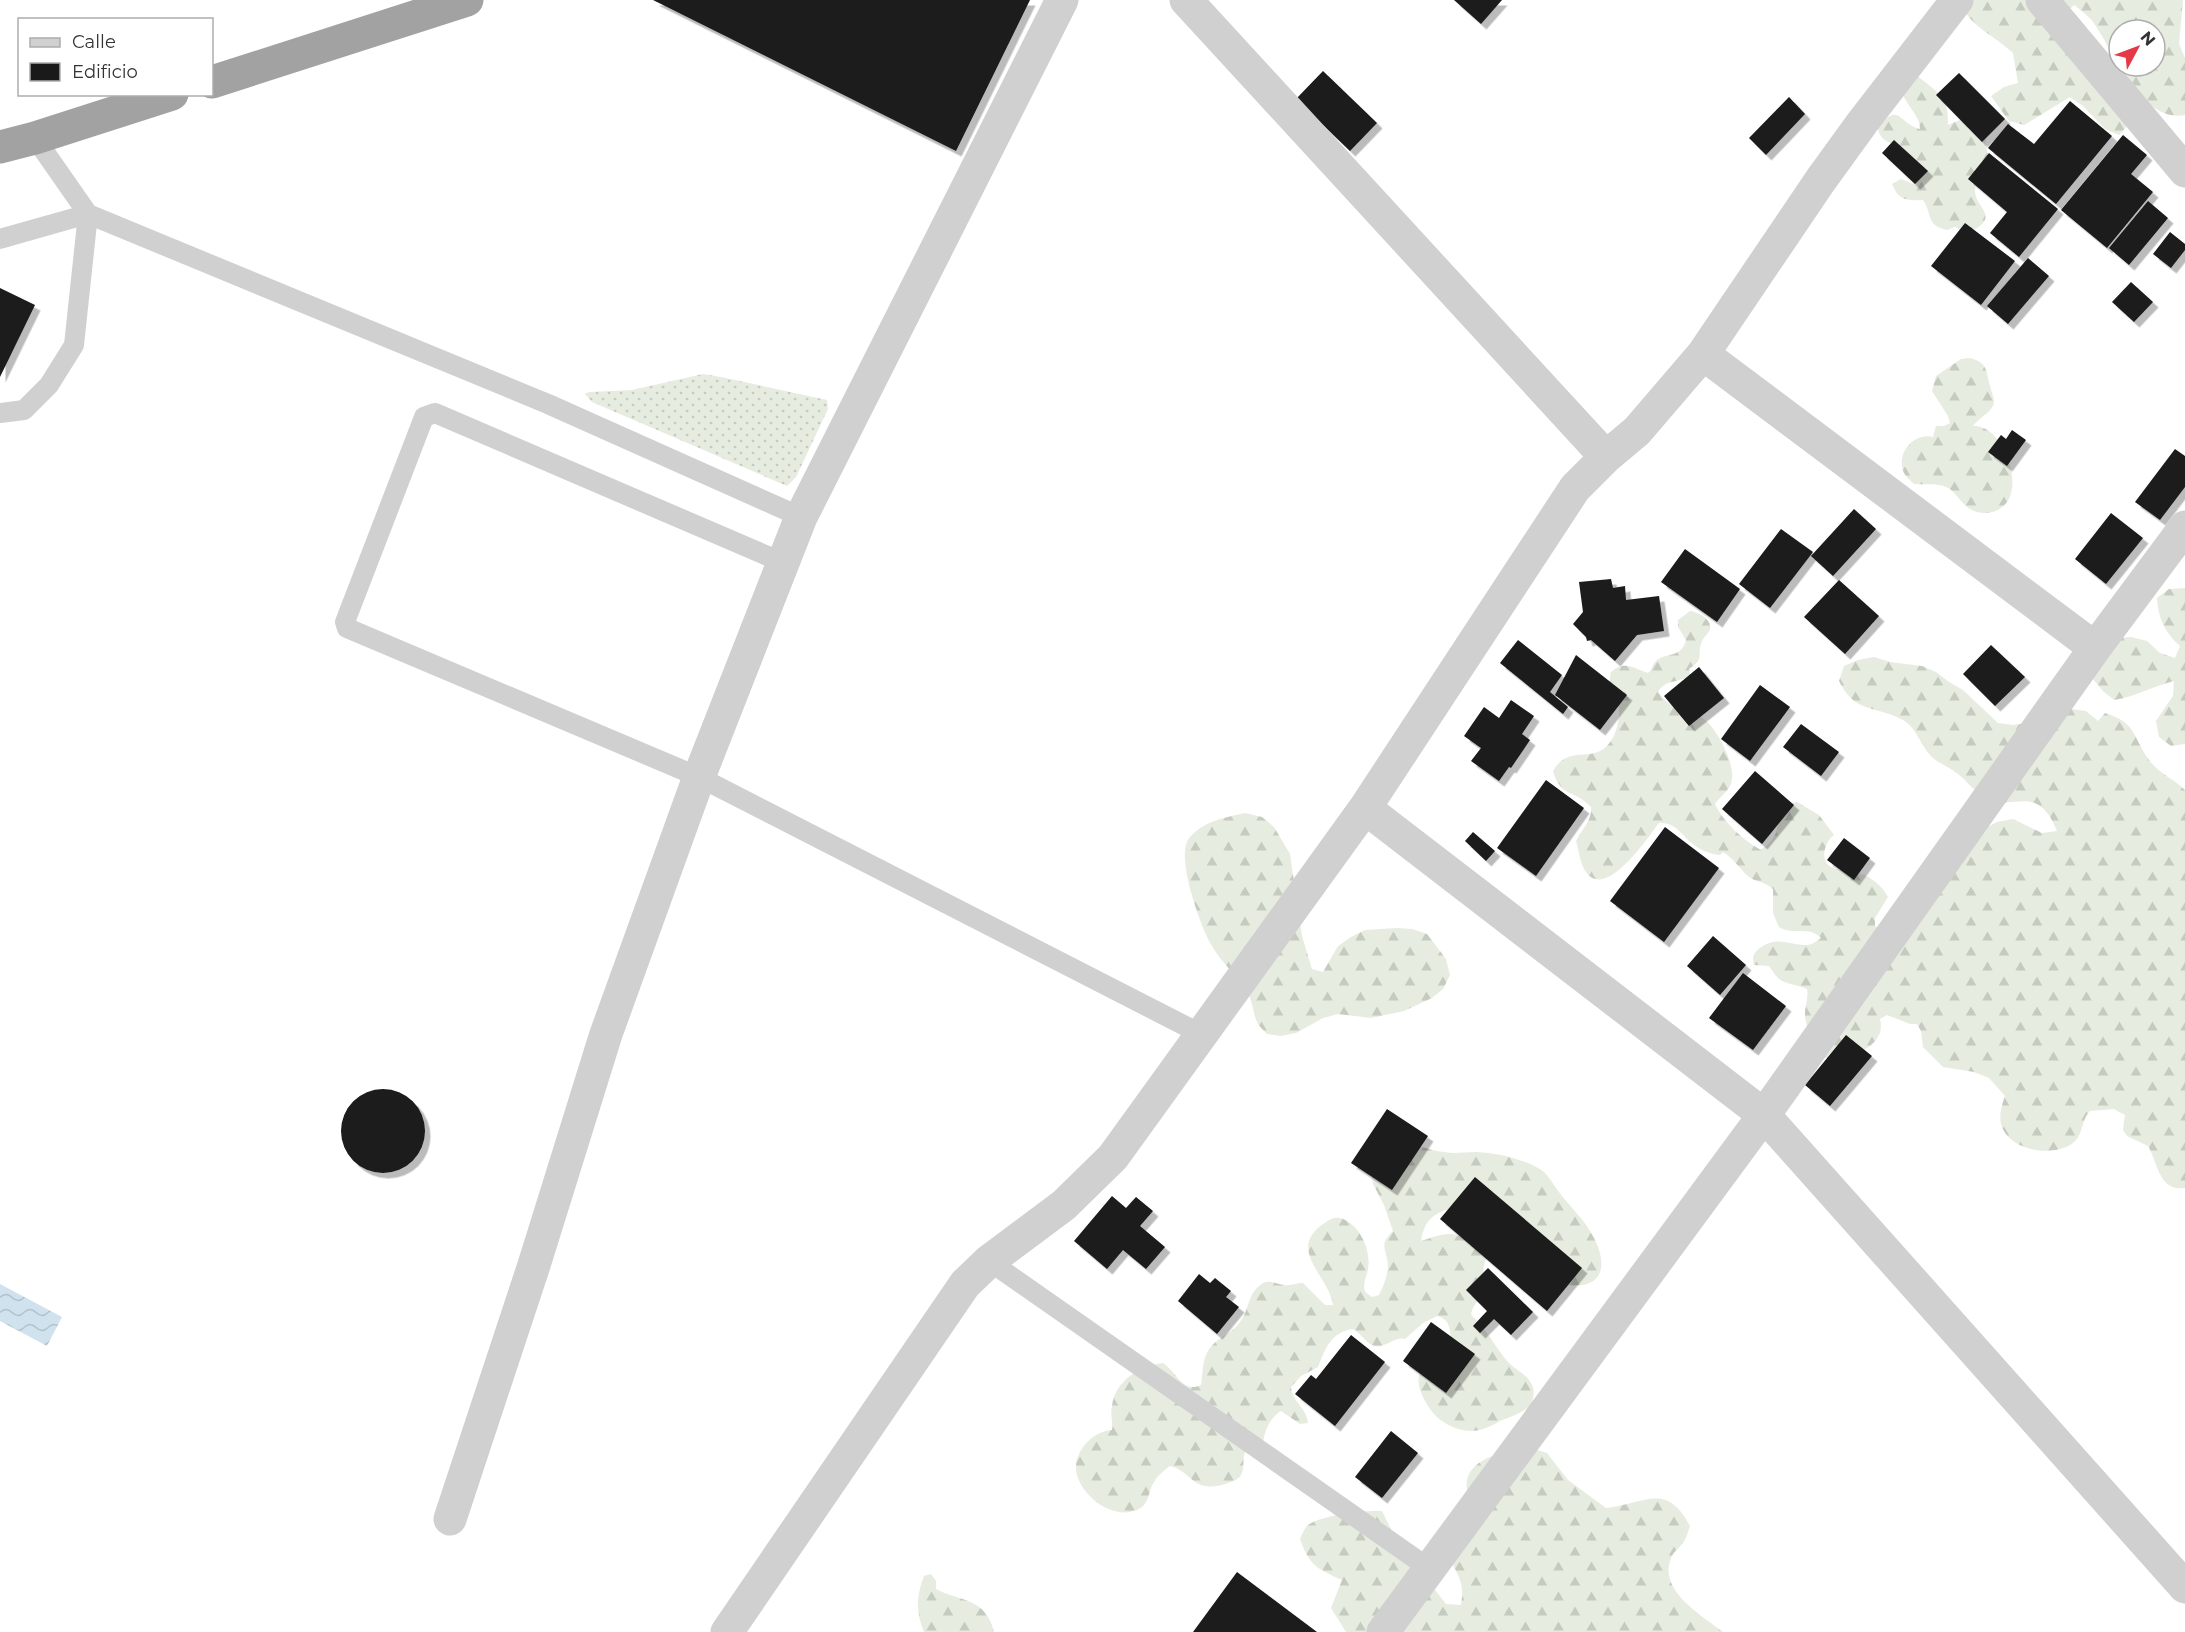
<svg xmlns="http://www.w3.org/2000/svg" width="2185" height="1632" font-family="Montserrat,sans-serif">
  <defs>
    <pattern id="grass-dots" width="8" height="8" patternUnits="userSpaceOnUse" patternTransform="scale(1.5)"><rect width="8" height="8" fill="#e6ecdf"/><path d="M2 2h.1M6 6h.1" fill="none" stroke="#c6cbc0" stroke-width="1.8" stroke-linecap="round"/></pattern>
    <pattern id="forest-firs" width="22" height="20" patternUnits="userSpaceOnUse" patternTransform="scale(1.5)"><rect width="22" height="20" fill="#e6ecdf"/><path d="M5 1l3.5 6h-7zM16 11l3.5 6h-7z" fill="#c6cbc0"/></pattern>
    <pattern id="water-waves" width="16" height="10" patternUnits="userSpaceOnUse" patternTransform="scale(1.5)"><rect width="16" height="10" fill="#cfe2ee"/><path d="M0 5q4-4 8 0t8 0" fill="none" stroke="#b2c2cd"/></pattern>
    <filter id="shadow"><feDropShadow dx="5.5" dy="5.5" stdDeviation="0" flood-color="#0004"/></filter>
  </defs>
  <rect width="100%" height="100%" fill="#fff"/>
  <path fill="url(#grass-dots)" d="M703,374L721,377L827,400L828,409L796,477L787,486L780,483L592,402L585,394L589,392L632,390Z"/>
  <path fill="url(#forest-firs)" fill-rule="evenodd" d="M1961,0H2183L2179,44L2185,58V115C2144,124 2115,55 2097,28C2092,18 2083,12 2074,5L2063,16L2129,124L2119,135L2105,129L2083,106L2070,97L2024,125L2009,121L1991,96L2004,87L2018,83L2013,53C1991,33 1975,30 1959,3ZM2119,30H2155V66H2119Z
    M1911,77H1919C1939,94 1949,97 1948,125L1962,119L1986,137C1984,145 1989,153 1988,161C1986,172 1974,179 1975,191C1975,209 2003,216 1968,233L1955,227L1947,230C1925,225 1933,214 1923,200C1907,201 1898,200 1892,184L1901,179L1916,185L1917,176C1912,168 1907,158 1901,151C1892,141 1880,143 1878,128C1899,100 1899,124 1920,129C1920,116 1908,107 1903,95Z
    M1969,358C1988,362 1986,371 1990,386C1992,394 1997,402 1991,409C1985,416 1978,419 1973,426C2001,424 2023,480 2007,502C1998,514 1982,516 1970,509C1960,503 1956,491 1946,487C1937,483 1924,485 1914,484C1911,481 1906,477 1904,473C1895,454 1914,432 1933,437L1936,426H1944L1950,423L1948,416L1932,391L1936,376L1961,359Z
    M2185,588V744L2171,746L2159,737L2156,721L2173,696L2174,681C2153,686 2135,697 2114,700L2103,691L2092,678L2116,638L2131,637L2147,641L2160,653L2175,658L2180,646C2165,633 2158,618 2157,598L2169,589Z
    M1690,611C1698,612 1712,619 1710,629C1709,633 1704,637 1702,641C1696,655 1706,658 1689,669L1690,675C1679,684 1666,678 1658,692C1676,716 1688,706 1705,720C1718,730 1739,770 1730,786C1726,793 1719,798 1715,804C1724,823 1743,840 1761,850C1781,837 1776,825 1782,805L1797,802L1819,815L1834,835C1825,841 1819,860 1831,867C1838,871 1847,870 1854,872C1869,875 1881,884 1888,897L1875,918V926L1882,931L1969,837L1997,822L2013,819L2042,833L2057,831C2036,779 2012,816 1982,795C1973,790 1966,780 1958,774C1950,767 1937,763 1931,756C1920,745 1917,728 1903,720C1875,705 1855,714 1839,681L1844,666L1858,660L1874,657L1890,662L1922,666L1936,672L1949,682L1963,690L1998,723L2013,725L2042,721L2071,709L2086,711L2098,721L2105,713C2137,723 2132,736 2149,760C2158,773 2174,779 2185,790V1188C2159,1192 2158,1163 2148,1146L2127,1136L2123,1130L2125,1115L2114,1109L2090,1111C2081,1120 2083,1136 2073,1143C2053,1158 2008,1151 2001,1124C1999,1115 2002,1104 2005,1096L1989,1078L1974,1072L1943,1067L1923,1047L1921,1031L1917,1024H1910L1887,1015L1880,1019C1887,1047 1852,1055 1832,1063C1821,1055 1807,1031 1805,1017C1804,1007 1809,999 1807,989C1798,984 1785,985 1778,978C1775,975 1772,970 1769,966L1754,965C1752,958 1753,953 1760,948C1779,935 1788,946 1808,945C1813,944 1817,941 1821,938C1809,925 1794,936 1779,927L1773,913V889C1763,880 1756,883 1748,876C1739,868 1733,858 1723,852L1720,855C1710,854 1699,850 1692,843C1680,834 1676,822 1659,823C1648,837 1606,901 1586,872C1580,864 1579,850 1576,841C1582,829 1592,821 1591,807C1574,789 1561,798 1553,771C1566,749 1581,758 1598,752C1615,746 1622,718 1618,703C1615,691 1607,685 1611,672C1625,660 1633,668 1648,673C1652,670 1652,665 1656,661C1666,652 1681,659 1686,640L1678,627V620Z
    M1245,813L1262,817L1274,827L1290,854L1302,936L1312,969L1323,972L1338,946L1351,937L1365,930L1397,928L1412,929L1427,934L1446,959L1450,975L1443,989L1432,998L1404,1011L1371,1018L1338,1014L1323,1018L1296,1033L1281,1036L1267,1034C1264,1031 1260,1027 1258,1024C1253,1014 1253,1003 1248,993C1237,976 1222,963 1212,946C1201,928 1176,859 1188,840C1200,822 1226,817 1245,813Z
    M1413,1144C1423,1147 1433,1151 1444,1152C1454,1154 1465,1152 1476,1152C1496,1153 1520,1158 1538,1168C1548,1173 1552,1183 1559,1192C1568,1205 1582,1217 1590,1231C1607,1258 1609,1290 1567,1285L1456,1208C1435,1211 1424,1220 1421,1241C1458,1228 1457,1233 1487,1256C1481,1268 1485,1281 1481,1294C1478,1302 1472,1306 1471,1315C1487,1328 1495,1348 1509,1363C1517,1371 1527,1374 1532,1385C1535,1391 1533,1398 1532,1404C1522,1413 1513,1416 1500,1421C1495,1424 1489,1427 1483,1429C1463,1436 1438,1423 1428,1406C1422,1396 1417,1386 1419,1375L1451,1339C1450,1327 1449,1319 1437,1316L1423,1323L1405,1339C1393,1336 1384,1351 1372,1345C1365,1341 1360,1333 1353,1329C1331,1332 1325,1349 1318,1367L1301,1376L1291,1387C1292,1402 1307,1408 1308,1423L1300,1424L1281,1411C1270,1418 1264,1431 1263,1444L1245,1452C1242,1459 1245,1468 1241,1475C1238,1480 1231,1482 1225,1484C1192,1494 1192,1471 1170,1466C1164,1470 1158,1475 1154,1482C1148,1491 1150,1503 1139,1509C1115,1521 1084,1499 1077,1475C1071,1454 1092,1431 1112,1430C1113,1421 1110,1414 1112,1406C1115,1381 1139,1366 1163,1363C1176,1371 1182,1394 1201,1385C1203,1374 1202,1363 1207,1353C1214,1338 1231,1335 1240,1322C1250,1309 1247,1293 1263,1283C1271,1279 1277,1285 1285,1285C1291,1286 1296,1283 1303,1283L1325,1305H1333C1329,1275 1284,1249 1326,1222C1333,1217 1339,1216 1347,1221C1362,1230 1371,1252 1368,1269C1367,1276 1362,1284 1365,1291C1366,1293 1371,1296 1372,1297L1379,1295C1383,1287 1387,1278 1388,1267C1388,1250 1377,1246 1393,1231L1384,1205L1373,1184L1372,1177Z
    M1531,1448L1547,1453L1568,1480L1606,1508C1645,1504 1666,1481 1690,1526C1688,1532 1686,1539 1683,1543C1680,1547 1676,1550 1673,1554C1654,1588 1700,1614 1723,1632H1346L1331,1608L1342,1580C1317,1569 1309,1565 1300,1539C1302,1535 1304,1529 1307,1526C1318,1515 1366,1510 1382,1511L1397,1541L1446,1604L1461,1605C1464,1586 1461,1579 1451,1562L1471,1533L1483,1524C1482,1520 1481,1515 1479,1510C1476,1505 1470,1500 1468,1494C1458,1459 1506,1450 1531,1448Z
    M931,1574L936,1581V1589C960,1602 986,1597 994,1632H924C916,1613 916,1596 924,1576Z"/>
  <path fill="url(#water-waves)" d="M0,1284L62,1317L47,1346L0,1321Z"/>
  <path fill="#1a1a1a" filter="url(#shadow)" d="M653,0H1030L956,151Z
    M1454,0H1502L1481,24Z
    M1323,71L1377,123L1350,151L1296,99Z
    M1959,73L2005,119L1982,142L1936,95Z
    M1789,97L1805,114L1766,155L1749,138Z
    M2070,101L2112,136L2056,204L1988,148L2008,124L2034,144Z
    M2123,135L2147,155L2131,174L2153,192L2107,248L2061,210Z
    M1894,140L1928,171L1915,184L1882,153Z
    M1989,153L2058,209L2019,257L1990,233L2007,212L1968,179Z
    M2148,201L2168,218L2129,265L2109,248Z
    M1965,223L2015,261L1981,305L1931,266Z
    M2170,232L2185,244V250L2171,268L2153,254Z
    M2028,258L2049,276L2008,324L1987,306Z
    M2131,282L2153,302L2134,322L2112,302Z
    M0,288L35,305L0,377Z
    M2012,430L2026,440L2007,466L1988,452L2001,435L2006,439Z
    M2175,449L2185,456V487L2160,520L2135,502Z
    M1854,509L1876,529L1833,576L1811,556Z
    M2111,513L2143,538L2106,584L2075,559Z
    M1781,529L1813,552L1770,608L1739,584Z
    M1685,549L1740,589L1717,622L1661,582Z
    M1611,579L1613,588L1625,586L1626,600L1659,596L1664,631L1637,635L1615,661L1591,640L1587,641L1586,637L1573,624L1583,612L1579,582Z
    M1839,580L1879,616L1845,654L1804,617Z
    M1518,640L1562,675L1550,692L1568,707L1563,714L1500,663Z
    M1991,645L2025,677L1995,706L1963,674Z
    M1576,655L1627,695L1600,730L1555,695Z
    M1699,667L1724,698L1689,726L1664,696Z
    M1760,685L1790,707L1750,761L1721,739Z
    M1511,700L1534,716L1522,734L1530,740L1511,768L1509,767L1499,781L1471,761L1481,748L1464,736L1484,707L1499,718Z
    M1801,724L1839,752L1821,776L1783,747Z
    M1755,771L1794,805L1762,844L1722,809Z
    M1546,780L1584,808L1536,876L1497,848Z
    M1665,827L1719,868L1664,942L1610,901Z
    M1473,832L1495,851L1486,861L1465,841Z
    M1844,838L1870,858L1854,880L1827,860Z
    M1713,936L1746,965L1720,995L1687,966Z
    M1743,973L1786,1006L1753,1050L1709,1018Z
    M1846,1035L1872,1056L1830,1106L1805,1085Z
    M341 1131a42 42 0 1 1 84 0a42 42 0 1 1-84 0Z
    M1387,1109L1428,1136L1392,1190L1351,1163Z
    M1475,1177L1582,1268L1547,1311L1440,1219Z
    M1112,1196L1126,1208L1136,1197L1153,1211L1140,1226L1165,1247L1146,1269L1123,1250L1107,1269L1074,1241Z
    M1488,1268L1533,1312L1511,1335L1494,1319L1480,1333L1473,1326L1487,1311L1466,1290Z
    M1199,1274L1210,1283L1215,1278L1231,1291L1226,1297L1239,1307L1217,1334L1178,1301Z
    M1431,1322L1475,1354L1446,1393L1403,1361Z
    M1351,1335L1385,1362L1335,1426L1295,1394L1311,1375L1316,1379Z
    M1391,1431L1418,1453L1382,1498L1355,1477Z
    M1237,1572L1317,1632H1193Z"/>
  <g fill="none" stroke-linecap="round" stroke-linejoin="round">
    <path stroke="#d0d0d0" stroke-width="20" d="M0,239L88,214L548,404L801,517
      M0,413L24,410L49,385L74,345L88,214L35,138
      M784,563L435,413L424,417L345,622L347,628L699,777L1201,1034
      M989,1261L1430,1569"/>
    <path stroke="#d0d0d0" stroke-width="33" d="M1186,0L1606,457
      M2042,0L2185,171
      M1703,354L2095,648
      M1365,808L1764,1115L2185,1587
      M450,1519L534,1265L606,1034L699,777L801,517L1062,0
      M727,1632L965,1284L989,1261L1064,1205L1113,1157L1365,808L1575,488L1606,457L1637,431L1703,354L1820,181L1862,123L1957,0
      M1383,1632L1764,1115L2095,648L2185,527"/>
    <path stroke="#a2a2a2" stroke-width="33" d="M212,82L467,0
      M0,147L35,138L172,94"/>
  </g>
  <rect x="18" y="18" width="195" height="78" fill="#ffffff" stroke="#adadad" stroke-width="1.5"/>
  <rect x="30" y="38" width="30" height="9" fill="#d0d0d0" stroke="#adadad" stroke-width="1.5"/>
  <text x="72" y="48" font-size="18" fill="#333333">Calle</text>
  <rect x="30" y="63" width="30" height="18" fill="#1a1a1a" stroke="#adadad" stroke-width="1.5"/>
  <text x="72" y="78" font-size="18" fill="#333333">Edificio</text>
  <g transform="translate(2137 48) rotate(49)"><circle r="28" fill="#ffffff" stroke="#adadad" stroke-width="1.5"/>
  <path d="M0-4.5L10 22L0 15L-10 22Z" fill="#e63946"/>
  <text y="-9" font-size="16" font-weight="bold" text-anchor="middle" fill="#333333">N</text>
  </g>
</svg>
